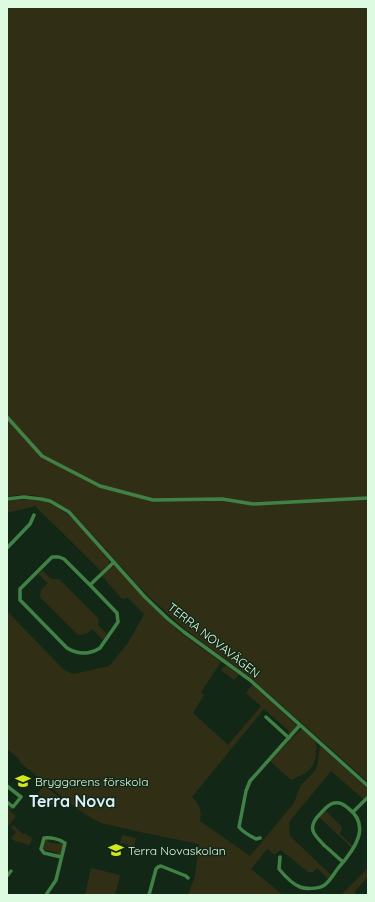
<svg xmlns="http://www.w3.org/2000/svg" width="375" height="902" font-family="Quicksand,sans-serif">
  <rect width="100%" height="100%" fill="#122716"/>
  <path fill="#302f16" d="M7,7H368V782L251,678L186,630L147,595L71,511C50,498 32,491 7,497Z
    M30,499C36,500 43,500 48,503C74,513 91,540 109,560V564L101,571L35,506L7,513V501Z
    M114,566L117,567L147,601L182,634L221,662L201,692L204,695L193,713L228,745L261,706L246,693L252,685L268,699L297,726L289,734L288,733L289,731L264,709L192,797C200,806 202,809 200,821L250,856L294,803L300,786L313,773L317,767L320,746L368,789V794L363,799L331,771L289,822L290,836L331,875L328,879L317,868L313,872H308L281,850L277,852L275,855L267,849L251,869L283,895H188L195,876L199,844L140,832L101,823L93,819L76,808L22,764L17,757L7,749V611L64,670L74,674L109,666L128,643L144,614L128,598L122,599L102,576L110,568Z
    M42,570L51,579H59L99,619L98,625L107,634L103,640L92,629L86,634L78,635L40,597L41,590L48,583L38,574Z
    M227,666L239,675L234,680L221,670L223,667Z
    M300,730H303L316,742C317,747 316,750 316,755C314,771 304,774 291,780L270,761Z
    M44,785L59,797L52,805L41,796H36Z
    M7,805L11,808L10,811L16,816L7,828Z
    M325,810L342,827L340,834L353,846L352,848L319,817Z
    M13,825L23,834L25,833L32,838L30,845L15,841L11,838L16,832L11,828Z
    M122,835L136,838L133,850L127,848L128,844L120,843Z
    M46,839H48V842L59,844L60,842L62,843L63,846L60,855H57V853L45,850V852C42,849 43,842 46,839Z
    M91,868L120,875L115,895H85Z
    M368,868V877L355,891V895H341Z"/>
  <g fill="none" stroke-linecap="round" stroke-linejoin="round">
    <path stroke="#428146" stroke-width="3.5" d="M7,417L42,456L100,486L153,500L222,499L253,504L368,498
      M7,499L24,497L41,499L50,501L69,512L145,597L168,619L184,632L250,680L368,786
      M7,548L30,524L34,515
      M90,585L117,613L118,622L100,648C89,655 77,654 67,648L20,600V589L52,557H59L64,559L90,585L114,562
      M266,717L289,738
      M7,786L21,797L13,807L7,802
      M353,812L368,797
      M260,838L256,839C250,836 243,832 239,827L246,791L250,781L300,725
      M280,857L279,869C284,875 292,884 300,887C305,889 318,889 323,886C330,882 334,873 339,867C354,850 372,826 348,808C343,804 340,802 334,803C328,804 324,810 320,814C306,828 314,835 325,846C331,851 337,857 343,862
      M7,876L11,871
      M46,895L56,880L65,843C60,839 50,837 44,838L41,849L44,853L61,857
      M149,895L156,869L158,867L161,866L186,876L188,878"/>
  </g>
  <defs>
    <g id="school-bare" transform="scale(1.2)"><path d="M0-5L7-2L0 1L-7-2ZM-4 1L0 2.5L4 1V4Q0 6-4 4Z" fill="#d1e81c" stroke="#122716" stroke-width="2.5" paint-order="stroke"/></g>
  </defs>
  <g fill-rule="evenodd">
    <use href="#school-bare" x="23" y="781"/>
    <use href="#school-bare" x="116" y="850"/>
  </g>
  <g text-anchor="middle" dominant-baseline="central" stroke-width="3" stroke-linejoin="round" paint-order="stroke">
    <g font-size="12" fill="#dcfbe0" stroke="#122716">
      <text transform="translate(214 640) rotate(38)">TERRA NOVAVÄGEN</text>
    </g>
    <g font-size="12" fill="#dcfbe0" stroke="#122716" text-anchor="start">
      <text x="35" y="781">Bryggarens förskola</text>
      <text x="128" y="850">Terra Novaskolan</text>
    </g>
    <g font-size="16" font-weight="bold" fill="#def0fc" stroke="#122716">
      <text x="72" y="801">Terra Nova</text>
    </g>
  </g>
  <rect width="375" height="902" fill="none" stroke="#dcfbe0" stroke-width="16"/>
</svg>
